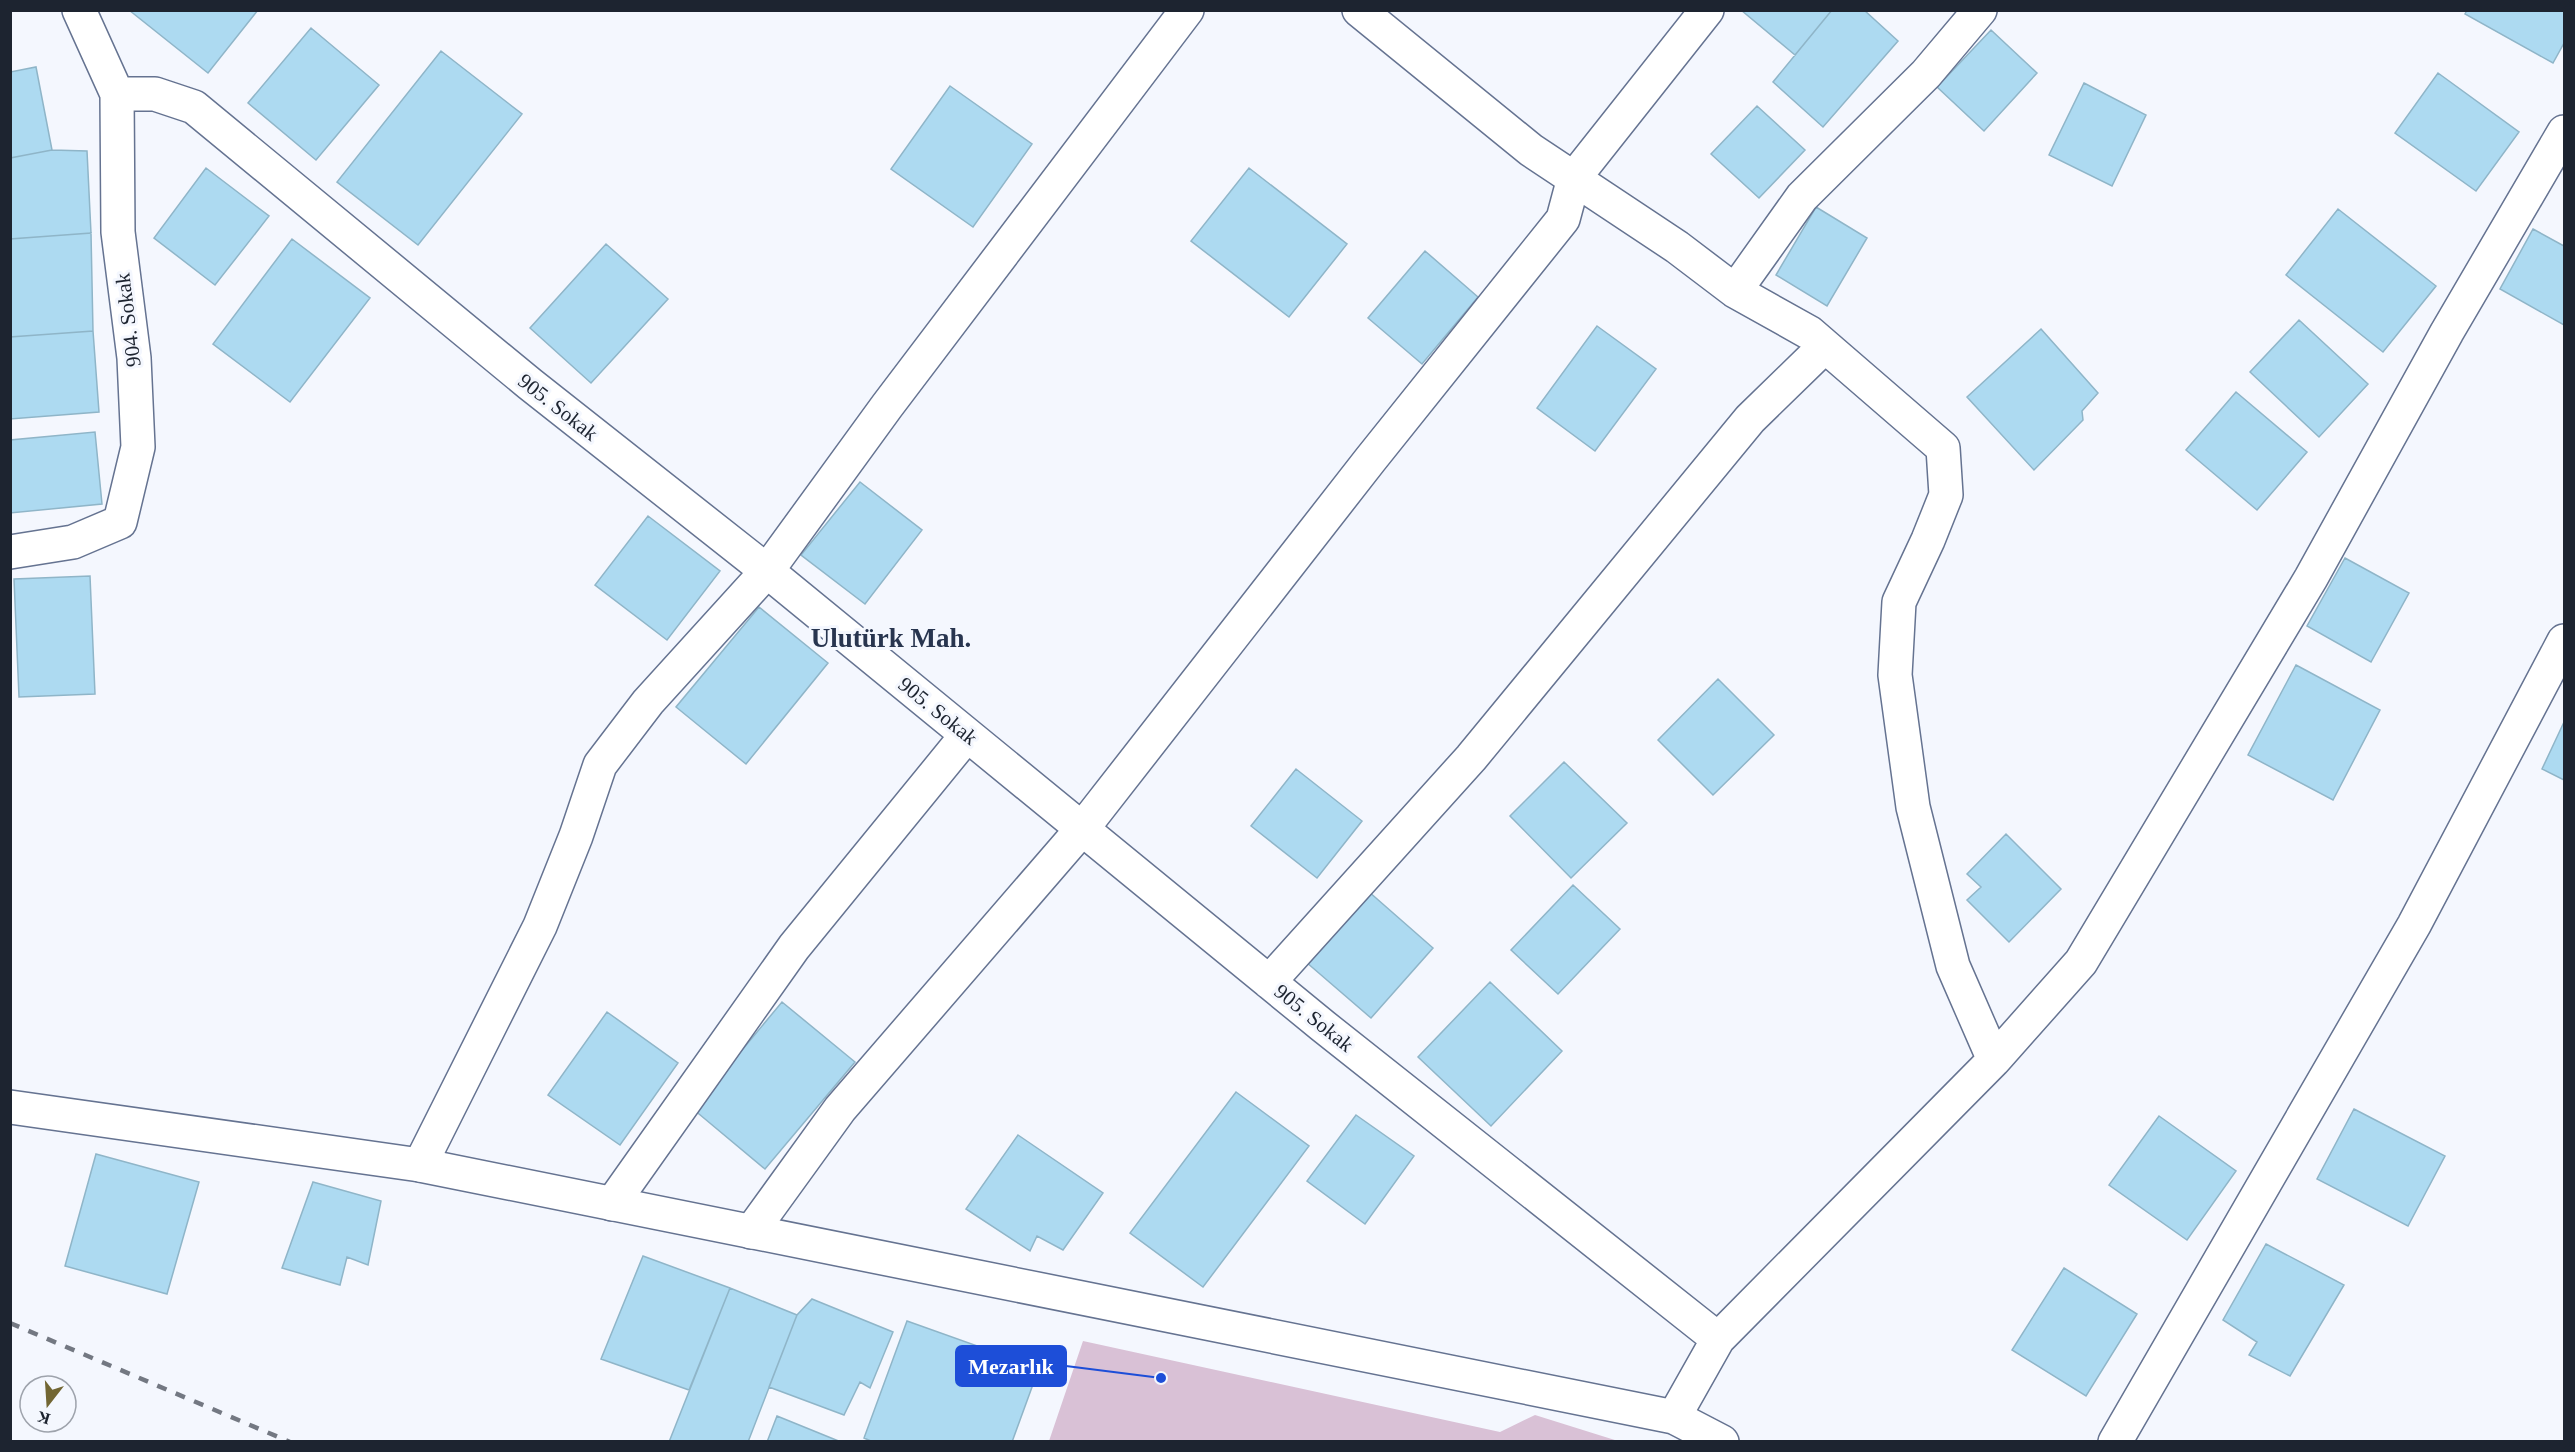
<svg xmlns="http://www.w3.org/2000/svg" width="2575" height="1452" font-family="Georgia,serif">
  <rect width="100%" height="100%" fill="#f4f7fe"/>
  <path fill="#d9c1d6" d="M1083,1341L1500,1432L1535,1415L1618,1441H1049Z"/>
  <path fill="#addaf1" stroke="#8fb5c8" stroke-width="1.5" d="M129,10H258L208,73Z
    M1741,10H1832L1795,55Z
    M1832,10H1864L1898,41L1823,127L1773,82Z
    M2467,10H2564V43L2553,63L2465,14Z
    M311,28L379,85L316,160L248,103Z
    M1991,30L2037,73L1984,131L1937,87Z
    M441,51L522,114L418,245L337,182Z
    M36,67L52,150L10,158V72Z
    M2438,73L2519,132L2476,191L2395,133Z
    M2084,83L2146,115L2112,186L2049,155Z
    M950,86L1032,144L973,227L891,169Z
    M1757,106L1805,150L1759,198L1711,154Z
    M52,150L87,151L91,233L10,239V158Z
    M206,168L269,216L215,285L154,238Z
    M1249,168L1347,244L1289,317L1191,241Z
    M1816,207L1867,238L1827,306L1776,275Z
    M2338,209L2436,286L2383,352L2286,275Z
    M2533,229L2564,246V325L2500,289Z
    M91,233L93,331L10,337V239Z
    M292,239L370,298L290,402L213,344Z
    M606,244L668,299L591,383L530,328Z
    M1425,251L1478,297L1422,364L1368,318Z
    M2299,320L2368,384L2319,437L2250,372Z
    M1597,326L1656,369L1595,451L1537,408Z
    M2041,329L2098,393L2082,411L2083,420L2034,470L1967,397Z
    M93,331L99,412L10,419V337Z
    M2236,392L2307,452L2257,510L2186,450Z
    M95,432L102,504L10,513V440Z
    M860,482L922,530L865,604L801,555Z
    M648,516L720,571L667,640L595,585Z
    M2345,558L2409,593L2371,662L2307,626Z
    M90,576L95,694L19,697L14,579Z
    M759,607L828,663L746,764L676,707Z
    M2296,665L2380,710L2333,800L2248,755Z
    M1718,679L1774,735L1713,795L1658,740Z
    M2564,722V780L2542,769Z
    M1564,762L1627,823L1571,878L1510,816Z
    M1296,769L1362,821L1317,878L1251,826Z
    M2006,834L2061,889L2009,942L1967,900L1981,887L1967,874Z
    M1573,885L1620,929L1558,994L1511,950Z
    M1368,891L1433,948L1371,1018L1306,962Z
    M1490,982L1562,1051L1491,1126L1418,1057Z
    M782,1002L855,1062L765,1169L693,1109Z
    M607,1012L678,1063L620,1145L548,1095Z
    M1236,1092L1309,1146L1203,1287L1130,1233Z
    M2354,1109L2445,1156L2408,1226L2317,1179Z
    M1356,1115L1414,1156L1365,1224L1307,1181Z
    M2159,1116L2236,1171L2187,1240L2109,1185Z
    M1018,1135L1103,1193L1063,1250L1037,1236L1030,1251L966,1209Z
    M96,1154L199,1182L167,1294L65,1266Z
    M313,1182L381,1201L368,1265L347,1257L340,1285L282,1268Z
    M2266,1244L2344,1285L2290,1376L2249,1355L2257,1342L2223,1320Z
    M643,1256L730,1288L689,1390L601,1359Z
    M2064,1268L2137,1314L2086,1396L2012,1350Z
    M730,1288L797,1315L748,1442H669Z
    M812,1299L893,1332L870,1388L860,1382L844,1415L769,1387L797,1315Z
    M907,1321L1039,1368L1012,1442H873L864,1438Z
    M777,1416L841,1442H767Z"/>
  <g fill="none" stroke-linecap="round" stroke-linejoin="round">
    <g stroke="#657391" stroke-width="36">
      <path id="street" d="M1359,10L1531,150L1677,247L1735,291L1810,333L1943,448L1946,495L1928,540L1899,602L1895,675L1913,807L1953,966L1994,1060
        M117,94H155L194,107L530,384L767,571L1323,1026L1718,1339
        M1735,291L1802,197L1926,74L1980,10
        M10,552L73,542L120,522L138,447L134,358L118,232L117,94L79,10
        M1269,982L1471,758L1750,419L1825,346
        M420,1165L540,926L576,836L600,765L648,702L767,571L887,406L1187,10
        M612,1204L794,947L967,735
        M751,1232L840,1109L1082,829L1370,460L1563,219L1574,178L1707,10
        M1674,1417L1718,1339L1994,1060L2081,962L2311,578L2447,332L2564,132
        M2115,1442L2414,925L2564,641"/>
    </g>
    <g stroke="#657391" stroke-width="36">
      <path id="secondary" d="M10,1107L420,1165L1674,1417L1722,1442"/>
    </g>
    <use href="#street" stroke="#fff" stroke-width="33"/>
    <use href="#secondary" stroke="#fff" stroke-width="33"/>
    <path stroke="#737882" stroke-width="4.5" stroke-dasharray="10 10" stroke-linecap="butt" d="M10,1323L290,1442"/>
  </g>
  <g text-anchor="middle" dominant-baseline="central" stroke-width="6" stroke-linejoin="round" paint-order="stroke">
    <g font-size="21" fill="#1d2430" stroke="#f4f7fe">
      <text transform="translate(128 320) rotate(-97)">904. Sokak</text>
      <text transform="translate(558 407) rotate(38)">905. Sokak</text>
      <text transform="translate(938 711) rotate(39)">905. Sokak</text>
      <text transform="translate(1314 1018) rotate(39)">905. Sokak</text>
    </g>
    <g font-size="27" font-weight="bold" fill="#28354f" stroke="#f4f7fe">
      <text x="891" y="638">Ulutürk Mah.</text>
    </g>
  </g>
  <path fill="none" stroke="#1d4ed8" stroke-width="2" d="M1161 1378L1066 1366"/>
  <circle fill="#1d4ed8" stroke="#f4f7fe" stroke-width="2" cx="1161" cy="1378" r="6"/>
  <rect fill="#1d4ed8" stroke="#1d4ed8" stroke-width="2" x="956" y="1346" width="110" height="40" rx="6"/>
  <g font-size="22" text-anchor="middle" font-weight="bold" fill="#fff">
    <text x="1011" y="1374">Mezarlık</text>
  </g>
  <rect width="2575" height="1452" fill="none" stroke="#1d2430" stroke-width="24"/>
  <g transform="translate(48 1404) rotate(197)"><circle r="28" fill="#f4f7fe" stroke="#9ea3ac" stroke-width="1.5"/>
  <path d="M0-4.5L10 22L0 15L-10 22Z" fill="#726633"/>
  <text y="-9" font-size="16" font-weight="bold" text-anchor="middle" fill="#1d2430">K</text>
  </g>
</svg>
